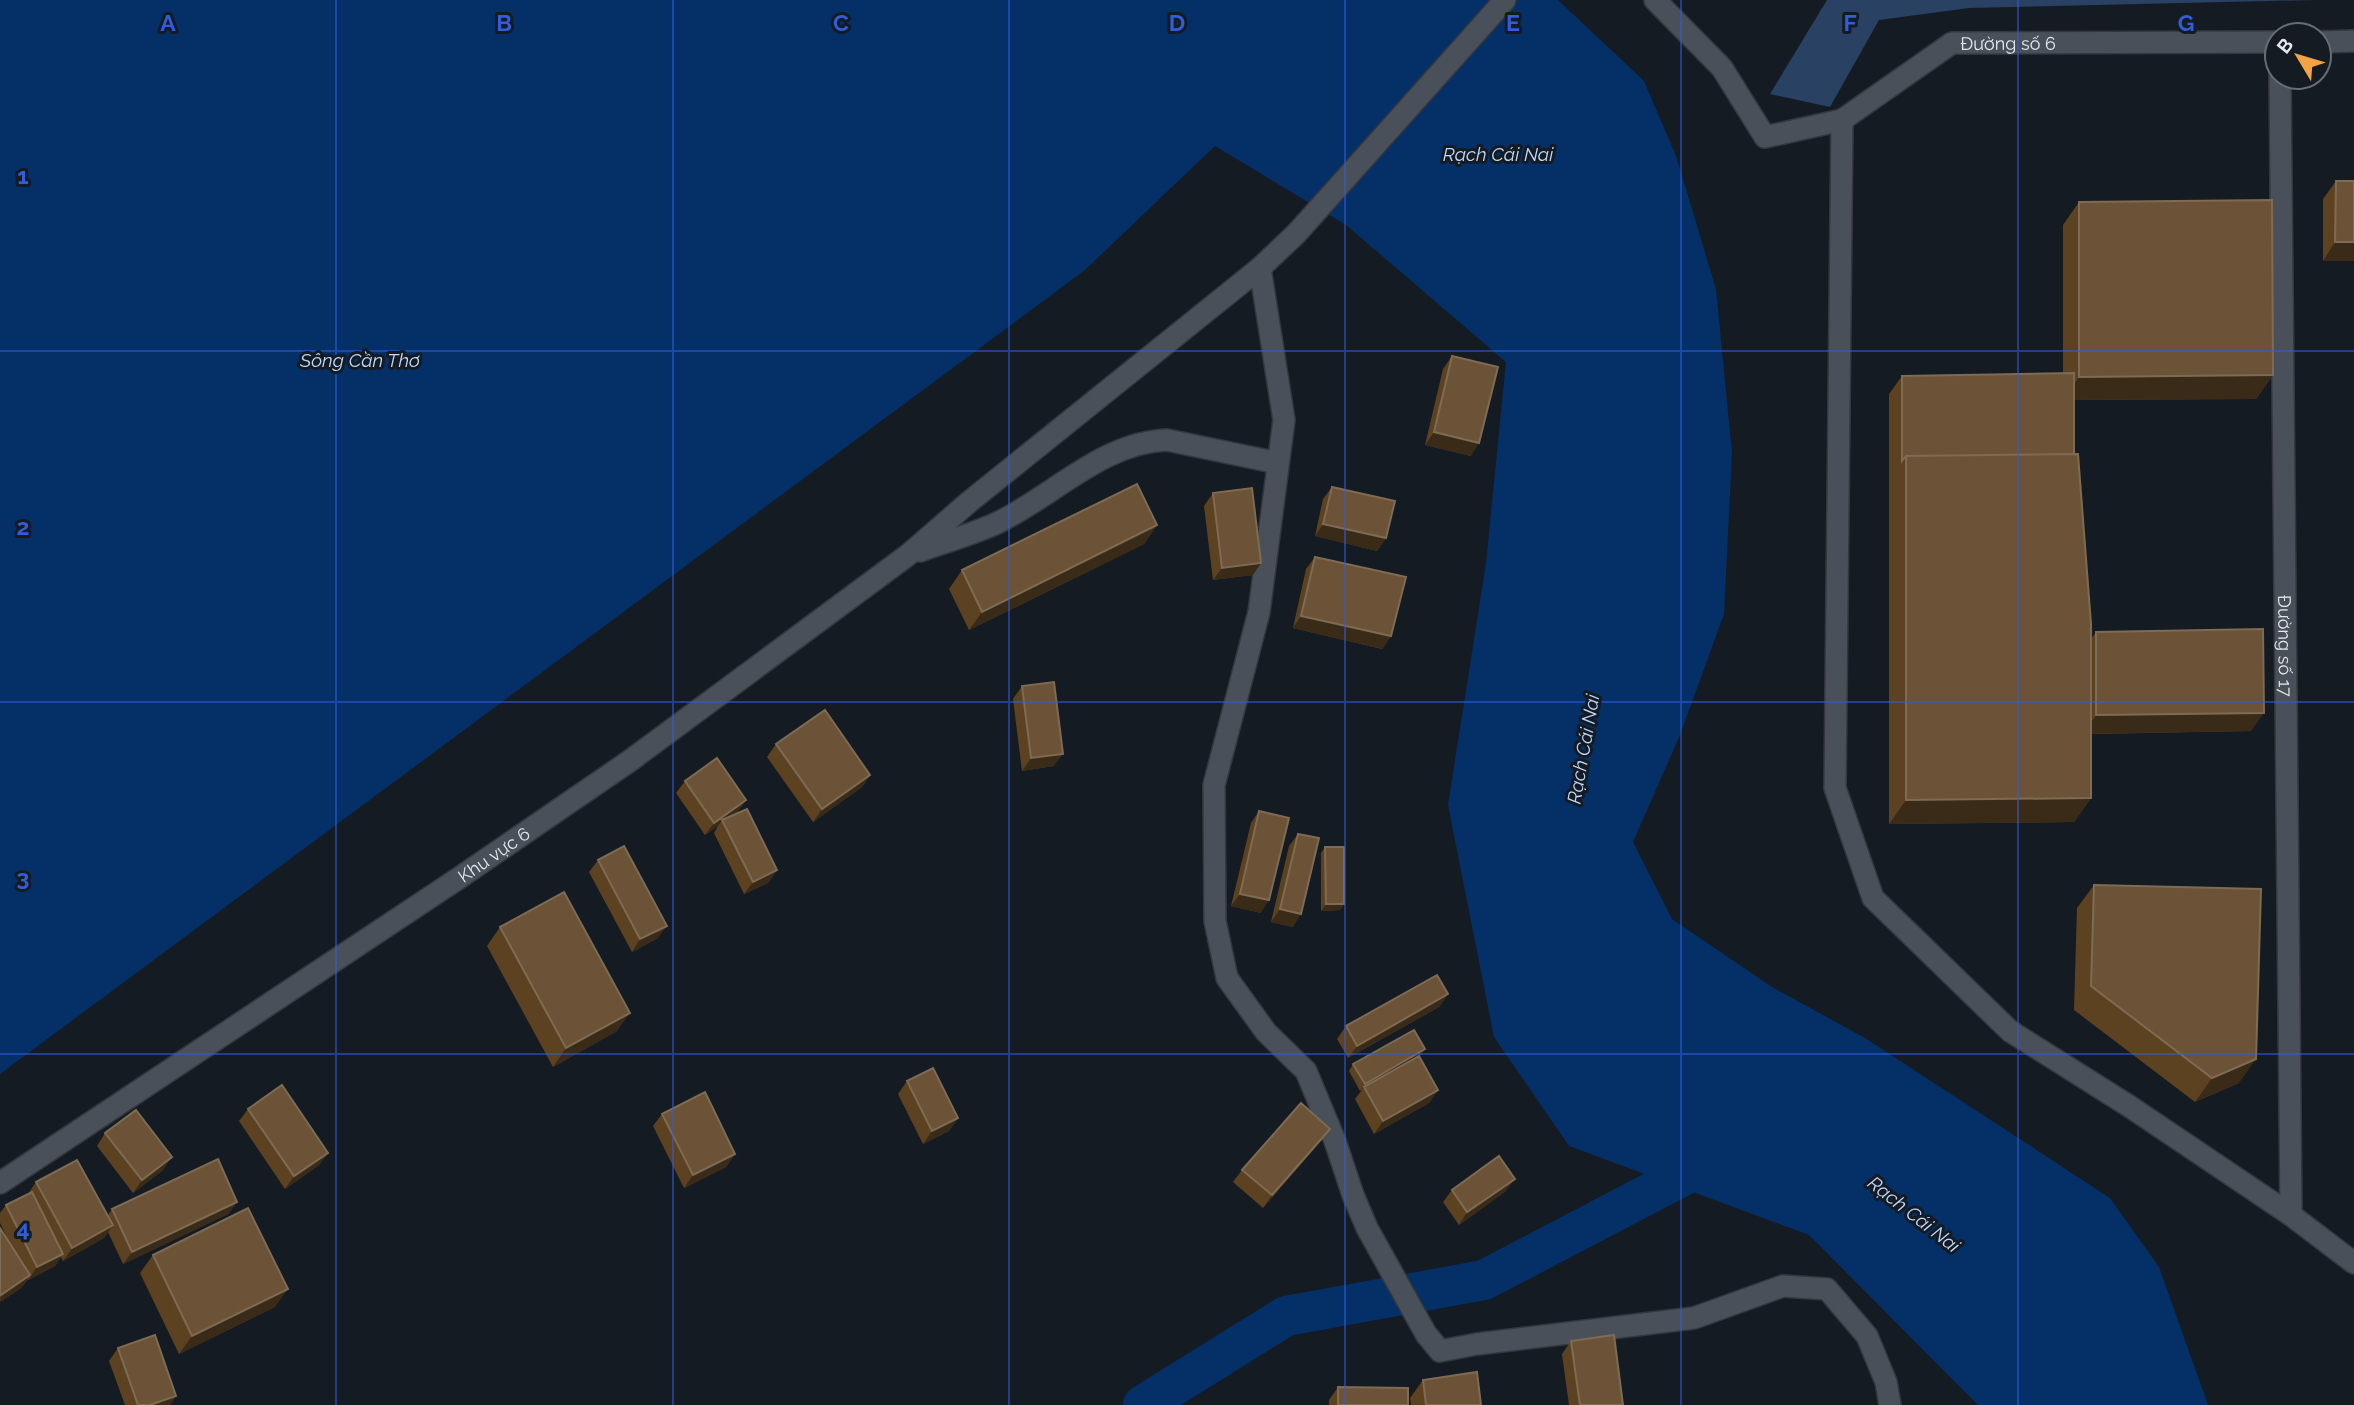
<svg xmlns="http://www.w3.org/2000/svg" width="2354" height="1405" font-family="Raleway,sans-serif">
  <rect width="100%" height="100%" fill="#151b23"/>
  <path fill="#294163" d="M1827,0H2315L1969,8L1879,20L1830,107L1770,94Z"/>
  <path fill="#043067" d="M0,0H1558L1644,81L1676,156L1716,289L1732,453L1724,614L1680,735L1633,842L1672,919L1772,987L1865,1038L2110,1198L2159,1267L2208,1405H1978L1809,1235L1569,1146L1494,1037L1448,805L1486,563L1506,362L1346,225L1215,146L1085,270L0,1074Z"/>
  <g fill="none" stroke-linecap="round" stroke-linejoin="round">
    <path stroke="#043067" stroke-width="40" d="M1143,1405L1286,1316L1484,1280L1719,1157"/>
    <g stroke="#34383e" stroke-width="24">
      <g id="minor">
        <path id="s1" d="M1655,0L1722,68L1765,137L1842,120L1952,43L2277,42"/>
        <path d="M2319,42L2354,41"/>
        <path id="s2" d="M2280,77L2291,1215"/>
        <path d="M1842,120L1835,788L1873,898L2010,1031L2129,1106L2291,1215L2354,1263"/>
        <path d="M1260,268L1284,420L1259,612L1214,785L1215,921L1227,978L1266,1032L1306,1071L1335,1141L1353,1195L1367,1228L1426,1334L1440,1351L1477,1344L1694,1318L1783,1286L1827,1289L1867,1336L1886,1382L1890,1405"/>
        <path d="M920,551C945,542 973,534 997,523C1053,496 1103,442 1167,440L1278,463"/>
        <path id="s3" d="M0,1183L459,878L631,760L908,555L969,502L1260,268L1296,234L1505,0"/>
      </g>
    </g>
    <use href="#minor" stroke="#4a505a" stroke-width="21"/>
  </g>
  <path fill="#5d4221" d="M2336,181L2354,261H2323V199Z
    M2079,202L2273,375L2256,399L2074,400V454L2091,639L2096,632L2251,731L2091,734V798L2074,822L1889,824V394L1902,376L2063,373V225Z
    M1452,356L1471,456L1425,445L1443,369Z
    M1332,487L1386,538L1377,551L1315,536L1323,499Z
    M1213,493L1261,563L1253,575L1213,580L1204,506Z
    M1157,525L1144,544L969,630L949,589L962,570Z
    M1315,557L1391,636L1382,649L1293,628L1306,569Z
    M1022,686L1054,766L1022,771L1013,699Z
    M776,744L870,775L862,787L813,822L767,757Z
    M685,781L738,812L735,814L777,870L768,883L744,894L714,833L718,826L705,835L676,793Z
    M1259,811L1261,913L1231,906L1251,823Z
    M1298,834L1293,927L1271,922L1289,846Z
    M1325,847L1344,904L1340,910L1321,911V853Z
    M598,860L658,938L632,952L589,872Z
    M2094,885L2239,1083L2195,1102L2074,1010L2077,908Z
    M500,927L617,1031L553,1067L487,946Z
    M1448,994L1439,1007L1348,1058L1337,1039L1346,1026Z
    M1419,1056L1438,1090L1429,1103L1374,1134L1355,1099L1362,1090L1360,1091L1349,1071L1353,1064L1420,1056Z
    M907,1081L958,1118L949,1131L923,1144L898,1094Z
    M248,1109L328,1153L319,1165L285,1189L239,1121Z
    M662,1114L735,1154L726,1167L684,1188L653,1126Z
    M1330,1129L1321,1141L1263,1208L1233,1182L1242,1170Z
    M105,1133L163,1170L133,1193L97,1146Z
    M36,1182L108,1215L112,1209L237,1202L228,1214L123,1264L108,1232L104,1238L63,1261L61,1257L55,1266L28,1280V1279L21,1288L0,1302V1228L10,1244L0,1223V1213L6,1205L28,1194Z
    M1452,1190L1506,1191L1459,1225L1443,1202Z
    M153,1255L275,1307L179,1354L140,1273Z
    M1571,1341L1623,1405H1569L1562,1354Z
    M118,1348L176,1396L170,1405H125L109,1361Z
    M1423,1380L1481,1405H1411L1410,1398Z
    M1338,1387L1408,1405H1329V1400Z"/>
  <path fill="#3a2b19" d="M2335,242H2354V261H2323Z
    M2273,375L2256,399L2063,400L2079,377Z
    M1434,432L1479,443L1471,456L1425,445Z
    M1323,524L1386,538L1377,551L1315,536Z
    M1157,525L1144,544L969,630L982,612Z
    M1261,563L1253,575L1213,580L1222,568Z
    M1301,616L1391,636L1382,649L1293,628Z
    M2264,713L2251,731L2083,734L2096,715Z
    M1063,754L1054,766L1022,771L1031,758Z
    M870,775L862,787L813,822L822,809Z
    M2091,798L2074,822L1889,824L1906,800Z
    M746,800L738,812L723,822L722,820L718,826L705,835L714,823Z
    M777,870L768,883L744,894L753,882Z
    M1240,894L1269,900L1261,913L1231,906Z
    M1326,904H1344L1340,910L1321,911Z
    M1280,909L1301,914L1293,927L1271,922Z
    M667,926L658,938L632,952L640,939Z
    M1448,994L1439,1007L1348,1058L1357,1046Z
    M630,1013L617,1031L553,1067L566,1048Z
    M1425,1049L1420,1056L1365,1088L1364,1087L1360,1091L1365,1084Z
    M2256,1059L2239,1083L2195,1102L2212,1078Z
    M1438,1090L1429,1103L1374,1134L1383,1121Z
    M958,1118L949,1131L923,1144L932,1131Z
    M1330,1129L1321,1141L1263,1208L1272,1195Z
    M328,1153L319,1165L285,1189L294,1176Z
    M735,1154L726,1167L684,1188L693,1175Z
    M172,1157L163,1170L133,1193L142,1180Z
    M1515,1179L1506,1191L1459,1225L1467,1212Z
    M237,1202L228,1214L123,1264L132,1252Z
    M113,1225L104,1238L63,1261L72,1248Z
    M63,1254L55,1266L28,1280L37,1267Z
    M30,1275L21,1288L0,1302L1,1295Z
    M288,1289L275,1307L179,1354L192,1336Z
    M176,1396L170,1405H150Z"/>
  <path fill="#6c5337" stroke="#7e6b54" stroke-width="2" d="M2336,181H2354V242H2335Z
    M2272,200L2273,375L2079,377V202Z
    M1452,356L1498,367L1479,443L1434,432Z
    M2074,373V454L1906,456L1902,461V376Z
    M2078,454L2091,624V798L1906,800V456Z
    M1137,484L1157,525L982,612L962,570Z
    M1332,487L1395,501L1386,538L1323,524Z
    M1252,488L1261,563L1222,568L1213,493Z
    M1315,557L1406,577L1391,636L1301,616Z
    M2263,629L2264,713L2096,715V632Z
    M1054,682L1063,754L1031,758L1022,686Z
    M825,710L870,775L822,809L776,744Z
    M717,758L746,800L714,823L685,781Z
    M747,809L777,870L753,882L722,820Z
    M1259,811L1289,818L1269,900L1240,894Z
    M1298,834L1319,838L1301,914L1280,909Z
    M624,846L667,926L640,939L598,860Z
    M1325,847H1344V904H1326Z
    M2094,885L2261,889L2256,1059L2212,1078L2091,986Z
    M564,892L630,1013L566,1048L500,927Z
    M1437,975L1448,994L1357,1046L1346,1026Z
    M1414,1030L1425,1049L1365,1084L1353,1064Z
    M1419,1056L1438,1090L1383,1121L1364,1087Z
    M933,1068L958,1118L932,1131L907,1081Z
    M282,1085L328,1153L294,1176L248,1109Z
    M705,1092L735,1154L693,1175L662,1114Z
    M1301,1103L1330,1129L1272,1195L1242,1170Z
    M136,1110L172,1157L142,1180L105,1133Z
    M1499,1156L1515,1179L1467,1212L1452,1190Z
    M218,1159L237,1202L132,1252L112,1209Z
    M77,1160L113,1225L72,1248L36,1182Z
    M32,1192L63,1254L37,1267L6,1205Z
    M248,1208L288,1289L192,1336L153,1255Z
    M0,1228L30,1275L1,1295L0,1293Z
    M155,1335L176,1396L150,1405H138L118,1348Z
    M1614,1335L1623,1405H1580L1571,1341Z
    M1477,1372L1481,1405H1426L1423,1380Z
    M1338,1387L1408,1388V1405H1338Z"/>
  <path fill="none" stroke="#315dda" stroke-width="2" stroke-opacity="0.55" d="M336,0V1405M673,0V1405M1009,0V1405M1345,0V1405M1681,0V1405M2018,0V1405M0,351H2354M0,702H2354M0,1054H2354"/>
  <g text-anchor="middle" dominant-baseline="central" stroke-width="6" stroke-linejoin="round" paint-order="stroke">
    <g font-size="18" fill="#e4e8ee" stroke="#151b23">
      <text stroke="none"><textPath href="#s1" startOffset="446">Đường số 6</textPath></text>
      <text stroke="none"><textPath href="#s2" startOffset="569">Đường số 17</textPath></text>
      <text stroke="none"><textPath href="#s3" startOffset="593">Khu vực 6</textPath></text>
    </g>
    <g font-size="19" font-style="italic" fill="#c0d8fb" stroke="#151b23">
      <text x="1498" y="154">Rạch Cái Nai</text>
      <text x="360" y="360">Sông Cần Thơ</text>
      <text transform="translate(1583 749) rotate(-80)">Rạch Cái Nai</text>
      <text transform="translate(1914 1214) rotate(38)">Rạch Cái Nai</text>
    </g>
  </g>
  <g font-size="23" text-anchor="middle" font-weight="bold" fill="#315dda" stroke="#151b23" stroke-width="6" stroke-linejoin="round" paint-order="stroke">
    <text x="168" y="31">A</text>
    <text x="504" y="31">B</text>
    <text x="841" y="31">C</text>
    <text x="1177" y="31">D</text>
    <text x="1513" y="31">E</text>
    <text x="1850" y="31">F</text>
    <text x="2186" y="31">G</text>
    <text x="23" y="184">1</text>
    <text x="23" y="535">2</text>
    <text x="23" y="886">3</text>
    <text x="23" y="1237">4</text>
  </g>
  <g transform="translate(2298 56) rotate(308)"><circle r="33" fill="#151b23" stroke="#686d74" stroke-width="2"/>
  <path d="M0-5L12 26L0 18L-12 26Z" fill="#f4a344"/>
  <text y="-10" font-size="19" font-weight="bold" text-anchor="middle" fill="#e4e8ee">B</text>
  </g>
</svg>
